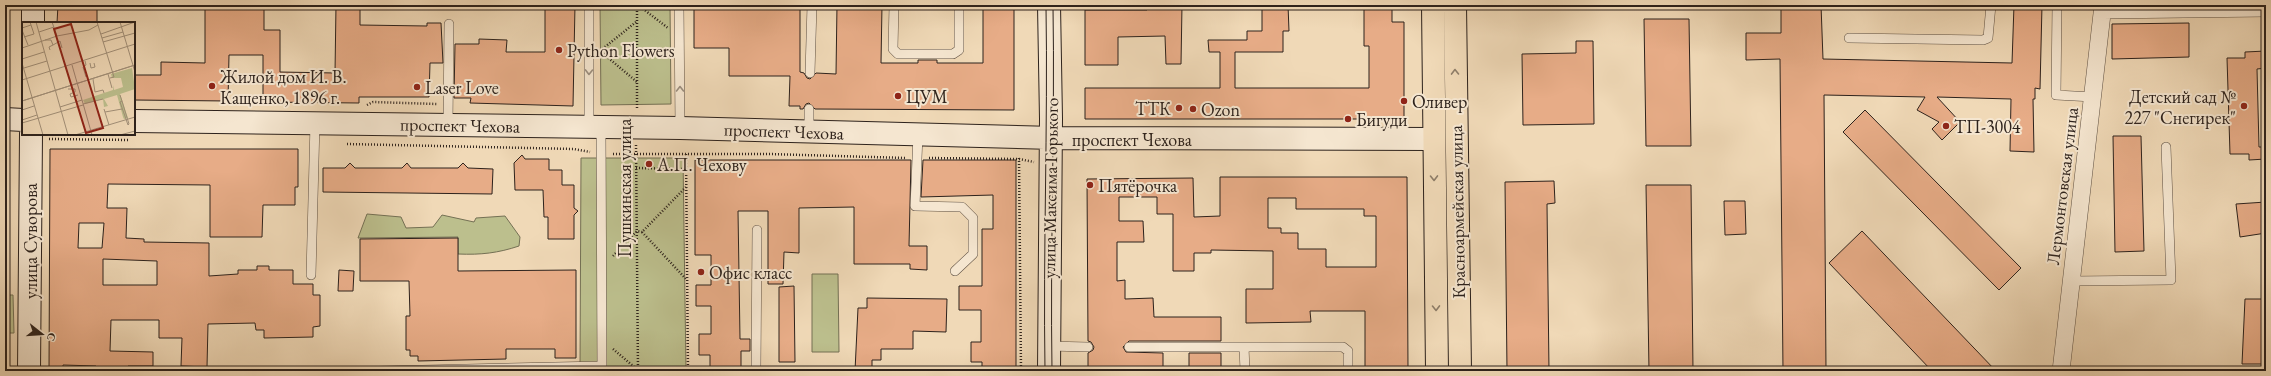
<svg xmlns="http://www.w3.org/2000/svg" width="2271" height="376" font-family="'EB Garamond',serif">
  <rect width="100%" height="100%" fill="#f0d9b7"/>
  <filter id="stains"><feTurbulence type="fractalNoise" baseFrequency=".005" numOctaves="4"/><feColorMatrix values="0 0 0 0 .2 0 0 0 0 .09 0 0 0 0 .02 0 0 0 .5 -.17"/></filter>
  <radialGradient id="worn" r=".72"><stop offset=".6" stop-color="#630" stop-opacity="0"/><stop offset="1" stop-color="#630" stop-opacity=".3"/></radialGradient>
  <path fill="#bcbf8d" stroke="#747054" d="M600,5H670L671,104L601,105Z
    M1085,5H1109V9H1085Z
    M581,158H683L686,371H580Z
    M367,214L401,217L406,228L433,227L442,215L474,222L476,218L505,216L520,237L519,246C498,253 481,255 458,254V237L358,238Z
    M812,274H838L839,352H812Z
    M5,295H13L14,333H5Z"/>
  <path fill="#e7ac87" stroke="#2d221c" fill-rule="evenodd" d="M58,5H97V23H57Z
    M205,5L264,7V30H280V72L335,73L336,5H360V25L427,26V23H441L443,63H430L429,97H359V103L263,102V55H229L228,101L134,100V75H161V62L205,63Z
    M545,5H575L573,106L470,103L471,98H454L455,44H479V39L507,40L506,52H545Z
    M694,5H800V72L804,73L807,78L810,79L816,73L836,74L837,5H882L881,63H918V60H937V63H983V5H1014V110L815,109L809,103L806,104L803,109H800V106H789L790,76H729V48H694Z
    M1147,5H1182L1181,64H1166L1165,36L1118,37V65H1085V10H1147Z
    M1262,5H1288L1289,31H1283V52H1235V88H1369V46H1364V5H1392V22H1404V119H1085V88H1220V52H1209L1208,40H1247V31H1262Z
    M1781,5H1821L1823,59L2012,63L2014,5H2042L2040,89L2035,88V99H2033L2034,152L2010,151L2011,99L1937,97L1960,122L1942,140L1932,129L1939,122L1917,110L1925,97L1824,95L1826,371H1783L1780,59L1746,60V33H1781Z
    M1644,19H1689L1691,146H1646Z
    M2189,23V57L2112,59V24Z
    M1576,41H1593L1594,124L1523,125L1522,54L1576,53Z
    M2266,51V68L2257,69L2259,147H2266V159L2249,160V154H2230L2227,58H2245V52Z
    M1865,110L2021,268L1999,290L1843,132Z
    M2113,136H2141L2144,251L2115,252Z
    M50,149H298V187H295V205H263L262,237H210V185L108,184L107,208H127L126,238L144,239V242L209,243V276L238,274V270H257V266H269V270H293V284H313V295H320V326L313,327V337L264,338V330H256L255,323L208,324L207,367L181,366L182,338H159V320H111L110,351L153,352V366H128V371H96V366L63,365V371H49ZM79,223H104L102,248H78ZM103,259L157,261V285H103Z
    M522,155L525,159H549V170H562V185H574V208L578,211L574,215V239H548V217H544L543,190H515L514,163Z
    M695,160H911L909,246H927V270L910,269V264H854V207L799,208V253L784,252L783,284H768V211H738L740,339H750V351H741V371H710V355H699V334H711V306H696V285H711V255H695Z
    M923,160H1016V371H982V362H971V342H981V310H959V286H982V229H993V195L921,197Z
    M350,163L355,168H402L407,163L411,168H458L463,163L468,168L493,169L492,194L323,192V168H345Z
    M1220,177H1407L1408,371H1365V311H1310L1311,322L1246,323V289H1273V251L1211,250V253H1194V271H1173V214H1157V197H1119V221H1143L1144,242H1117V281L1125,280V299L1153,298L1154,317H1221V341H1129L1123,347L1126,352L1163,353V371H1088V353L1093,350L1094,347L1091,342L1088,341L1087,179L1193,178L1194,217L1220,216ZM1268,198H1296V209H1364V216H1376V267H1326V249H1298V233H1281V228H1268Z
    M1554,181L1555,203L1547,204L1549,371H1507L1505,182Z
    M1646,185H1691L1693,371H1649Z
    M1724,201H1745L1746,234L1725,235Z
    M2266,202V233L2240,237L2236,204Z
    M1862,231L1996,371H1932L1829,263Z
    M458,238V271L576,270V358H555V349H506V359L418,361V356H410V350H406V316H410L409,281H360V239Z
    M339,270L354,271L353,291H338Z
    M794,286L795,362H779V287Z
    M867,298L947,299L946,332L913,331V349H881V360H872V371H855L858,308H867Z
    M2245,299H2266V364H2242Z
    M1189,353H1221V371H1189Z"/>
  <g fill="none" stroke-linecap="round" stroke-linejoin="round">
    <g stroke="#5e5043" stroke-width="10">
      <path id="lane" d="M679,5L680,128
        M894,5L893,49L898,54H953L959,50V5
        M2057,5L2056,95L2093,97
        M1849,38L1983,40L1988,38L1991,5
        M810,73L812,5
        M448,125L449,24
        M589,126V5
        M601,127L602,371
        M809,131V109
        M918,135L915,206L962,207L973,218V254L955,271
        M311,275L315,123
        M2072,281L2171,280L2166,147
        M1048,346L1088,347
        M1129,347H1343L1348,351V371
        M1244,347L1245,371
        M379,371L602,366
        M756,371L757,230"/>
    </g>
    <g stroke="#5e5043" stroke-width="18">
      <path id="street" d="M2103,10L2266,8
        M2061,371L2103,5"/>
    </g>
    <g stroke="#2d221c" stroke-width="24">
      <path id="secondary" d="M33,23V5
        M5,119L23,120
        M134,121L680,128L1054,138L1434,139
        M29,371L31,134
        M1049,371L1051,119L1049,5"/>
    </g>
    <g stroke="#2d221c" stroke-width="24">
      <path id="primary" d="M1433,5L1437,371
        M1455,5L1460,371"/>
    </g>
    <path stroke="#2d221c" stroke-width="2.5" stroke-dasharray="1 2" stroke-linecap="butt" d="M637,5V110
      M638,5L668,28
      M636,22L600,51L637,82
      M367,105L373,102L437,104
      M49,139L130,140
      M347,144L574,149L590,152
      M636,145L638,371
      M613,154H769L906,158
      M686,154L688,371
      M929,158L1019,159L1034,162
      M1019,158L1021,371
      M636,168L686,169
      M686,187L642,232L687,280
      M613,256L637,231L642,232
      M613,349L639,371"/>
    <use href="#lane" stroke="#f5e6d0" stroke-width="9"/>
    <use href="#street" stroke="#f5e6d0" stroke-width="17"/>
    <use href="#secondary" stroke="#f5e6d0" stroke-width="22"/>
    <use href="#primary" stroke="#f0d9b7" stroke-width="22"/>
    <path stroke="#2d221c" stroke-width="1" d="M1045,371C1043,249 1048,127 1046,5
      M1052,371C1050,249 1055,127 1053,5"/>
  </g>
  <defs><path id="oneway-chevron" d="M-2-3.5L2.5 0L-2 3.5" fill="none" stroke-width="1.6" stroke-linecap="round" stroke-linejoin="round"/></defs>
  <g stroke="#9b8e7f">
    <use href="#oneway-chevron" transform="translate(589 72) rotate(91)"/>
    <use href="#oneway-chevron" transform="translate(680 89) rotate(-90)"/>
  </g>
  <g stroke="#8e7e6a">
    <use href="#oneway-chevron" transform="translate(1455 72) rotate(-91)"/>
    <use href="#oneway-chevron" transform="translate(1434 178) rotate(89)"/>
    <use href="#oneway-chevron" transform="translate(1436 308) rotate(89)"/>
  </g>
  <g fill="#8f2418" stroke="#f5e6d0" stroke-width="1.5">
    <circle cx="559" cy="50" r="4"/>
    <circle cx="212" cy="86" r="4"/>
    <circle cx="417" cy="87" r="4"/>
    <circle cx="898" cy="96" r="4"/>
    <circle cx="1404" cy="101" r="4"/>
    <circle cx="2244" cy="106" r="4"/>
    <circle cx="1179" cy="108" r="4"/>
    <circle cx="1193" cy="109" r="4"/>
    <circle cx="1348" cy="119" r="4"/>
    <circle cx="1946" cy="126" r="4"/>
    <circle cx="649" cy="164" r="4"/>
    <circle cx="1090" cy="185" r="4"/>
    <circle cx="701" cy="272" r="4"/>
  </g>
  <g text-anchor="middle" dominant-baseline="central" stroke-width="4" stroke-linejoin="round" paint-order="stroke">
    <g font-size="18" fill="#2d221c" stroke="#f5e6d0" text-anchor="start">
      <text x="567" y="50">Python Flowers</text>
      <text x="220" y="76">Жилой дом И. В.<tspan x="220" dy="21">Кащенко, 1896 г.</tspan></text>
      <text x="425" y="87">Laser Love</text>
      <text x="906" y="96">ЦУМ</text>
      <text x="2236" y="96" text-anchor="end">Детский сад №<tspan x="2236" dy="21">227 "Снегирек"</tspan></text>
      <text x="1412" y="101">Оливер</text>
      <text x="1171" y="108" text-anchor="end">ТТК</text>
      <text x="1201" y="109">Ozon</text>
      <text x="1356" y="119">Бигуди</text>
      <text x="1954" y="126">ТП-3004</text>
      <text x="657" y="164">А.П. Чехову</text>
      <text x="1098" y="185">Пятёрочка</text>
      <text x="709" y="272">Офис класс</text>
    </g>
    <g font-size="18" fill="#2d221c" stroke="#f5e6d0">
      <text transform="translate(460 125) rotate(1)">проспект Чехова</text>
      <text transform="translate(784 131) rotate(2)">проспект Чехова</text>
      <text x="1132" y="139">проспект Чехова</text>
      <text transform="translate(2062 186) rotate(-83)">Лермонтовская улица</text>
      <text transform="translate(624 188) rotate(-90)">Пушкинская улица</text>
      <text transform="translate(1050 188) rotate(-89)">улица Максима Горького</text>
      <text transform="translate(1457 212) rotate(-91)">Красноармейская улица</text>
      <text transform="translate(30 241) rotate(-90)">улица Суворова</text>
    </g>
  </g>
  <g transform="translate(22 22)">
    <rect width="113" height="113" fill="#f0d9b7"/>
    <path d="M110,46L113,67L98,72L106,96L102,97L101,95L95,73L82,77L86,84L82,85L81,77L63,82L61,78L91,68V63L92,68L101,65L99,56H90L89,52Z" fill="#bcbf8d"/>
    <path fill="none" stroke="#a29079" stroke-width="1" d="M14,0L46,113M30,0L35,14M75,0L92,55L88,56M98,0L113,50M0,6L9,3L8,0M0,8L6,23M17,10L32,5M79,12L113,0M2,15L12,12L9,3M80,16L101,10M23,18H29L31,23L27,25L28,28M81,20L113,11M31,23L38,19L40,26M0,26L35,14L67,8L76,3M0,37L22,30M63,39L64,43L61,45L64,55M0,41L21,113M68,41L69,46L73,45L72,41M50,43L70,113M2,46L25,39M86,52L90,66M71,57L73,70L81,68L82,71M0,58L113,22M46,67H53V70L48,72L49,75L56,73M98,73L100,79L103,89L107,102L106,103L98,80L100,79M0,79L113,43M0,79L113,43M61,82L81,77M38,85L60,78M82,87L87,103M0,88L12,84M83,90L100,87M0,98L15,93M0,101L61,83M53,113L113,95M98,113L113,109"/>
    <path fill="#8f2418" fill-opacity="0.15" stroke="#8f2418" stroke-width="2" d="M49,2L81,106L64,111L32,7Z"/>
    <rect width="113" height="113" fill="none" stroke="#2d221c" stroke-width="2"/>
  </g>
  <rect width="2271" height="376" fill="none" stroke="#f0d9b7" stroke-width="20"/>
  <rect x="6" y="6" width="2259" height="364" fill="none" stroke="#2d221c" stroke-width="2"/>
  <rect x="10" y="10" width="2251" height="356" fill="none" stroke="#2d221c"/>
  <g transform="translate(42 334) rotate(107)" stroke="#f5e6d0" stroke-width="3" paint-order="stroke">
  <path d="M0-3L7 15L0 10L-7 15Z" fill="#2d221c"/>
  <text y="-6" font-size="11" font-weight="bold" text-anchor="middle" fill="#2d221c">С</text>
  </g>
  <rect width="100%" height="100%" filter="url(#stains)"/>
  <rect width="100%" height="100%" fill="url(#worn)"/>
</svg>
